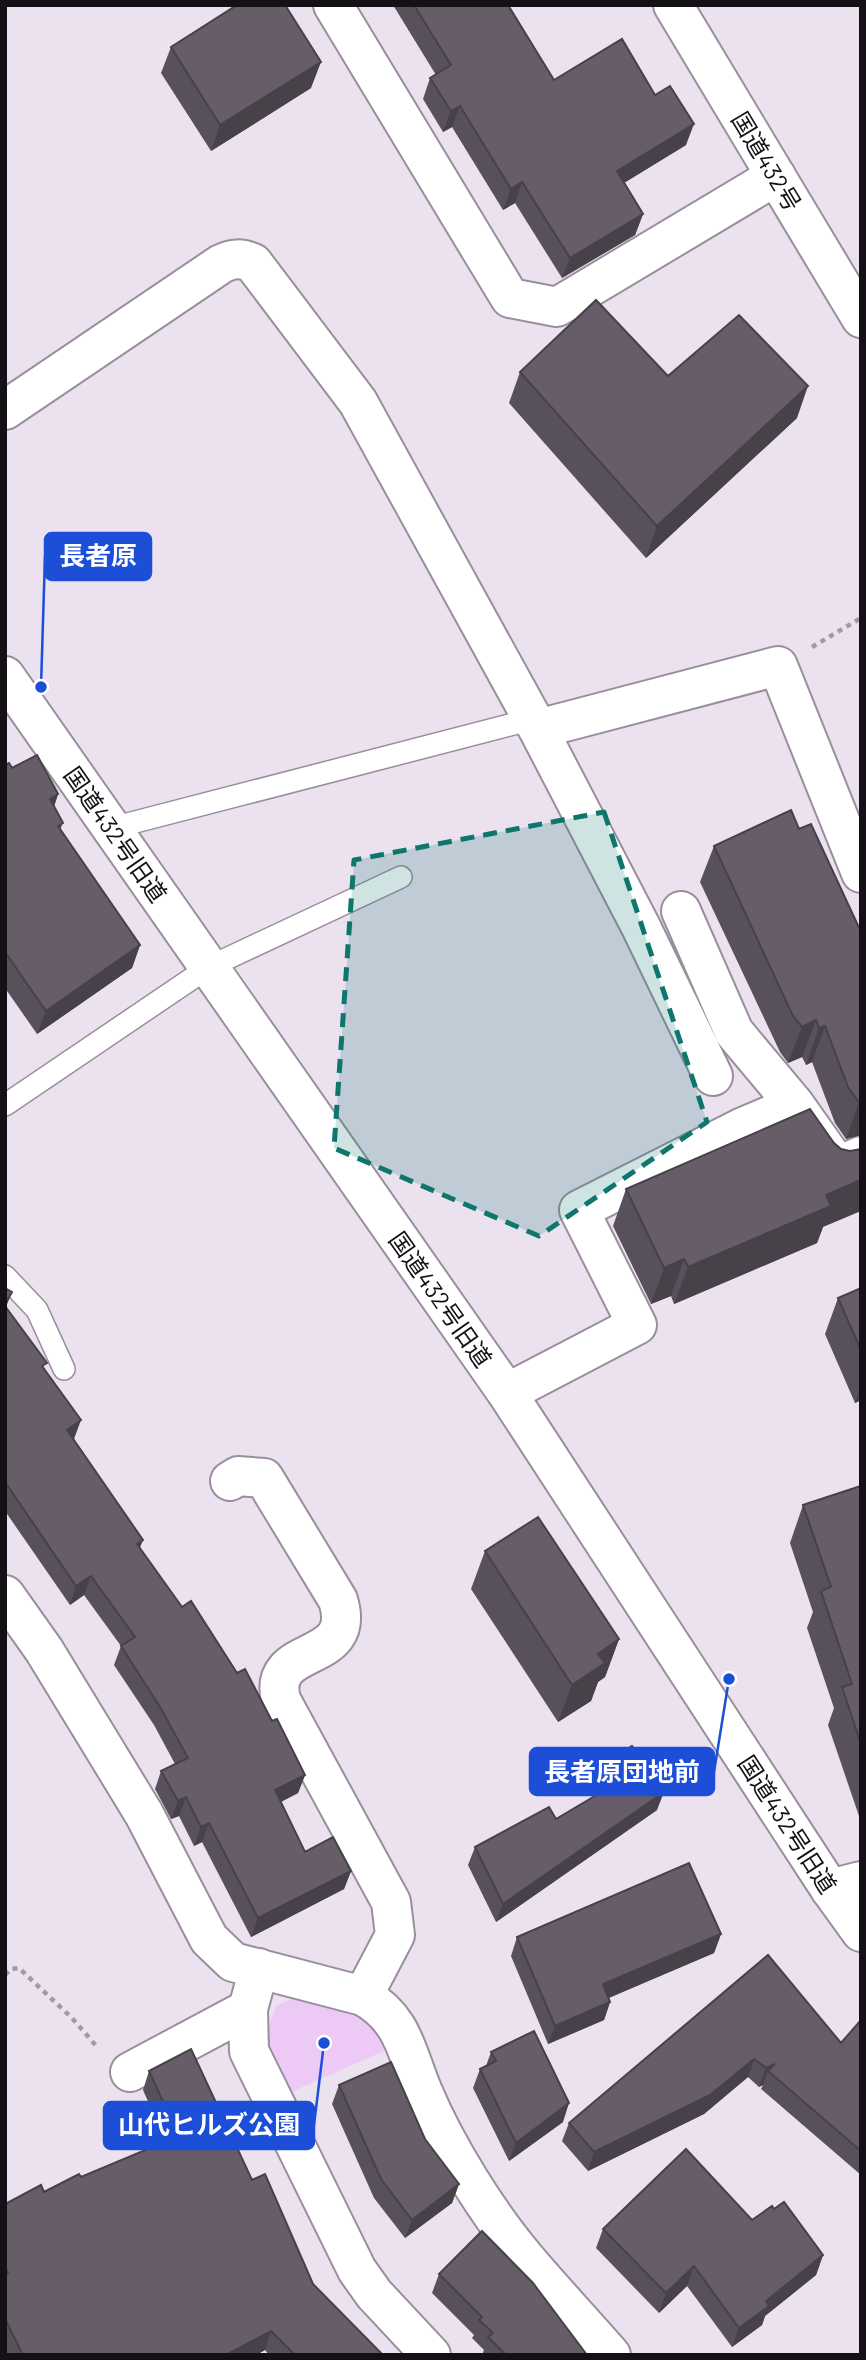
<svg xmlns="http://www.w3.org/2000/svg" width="866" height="2360" font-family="Barlow,'Noto Sans JP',sans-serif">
  <rect width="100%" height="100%" fill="#ece2ef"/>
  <path fill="#edc9f6" d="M295,1997C317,2002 363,2011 376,2030C380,2036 381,2045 384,2051L289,2093L265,2036L276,2006Z"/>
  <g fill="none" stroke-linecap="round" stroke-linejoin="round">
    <g stroke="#998f9c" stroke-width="24">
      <path id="lane" d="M112,828L533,719
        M5,1105L209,967L401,877
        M5,1276L37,1310L64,1369"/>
    </g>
    <g stroke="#998f9c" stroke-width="42">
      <path id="street" d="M333,5L510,298L557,307L776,176
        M5,410L221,264C233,258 241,258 253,263L358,402L538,729
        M681,911L734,1032L795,1105L838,1166L861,1156
        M713,1076L641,927L538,729L778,666L861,873
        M507,1393L637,1325L579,1210L743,1127L795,1105
        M230,1481L238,1476L264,1478L338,1600C359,1667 266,1641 281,1700L391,1902L395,1935L363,1996
        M5,1595L44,1650L144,1814L209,1939L233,1962L363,1996C404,2019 406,2052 423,2092C446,2147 488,2214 526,2259C554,2292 583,2323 611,2355
        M830,1889L861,1881
        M259,1968L248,2009L249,2051L357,2270L374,2294L431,2355
        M130,2072L248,2009"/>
    </g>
    <g stroke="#998f9c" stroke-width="42">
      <path id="secondary" d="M5,676L507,1393L830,1889L861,1932"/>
    </g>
    <g stroke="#998f9c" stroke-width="42">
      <path id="highway" d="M673,5L861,318"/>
    </g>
    <path stroke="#a199a3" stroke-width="4.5" stroke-dasharray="5 5" stroke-linecap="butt" d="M812,647L861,618
      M5,1975L11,1969L19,1968L72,2018L98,2048"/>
    <use href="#lane" stroke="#fff" stroke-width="21"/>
    <use href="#street" stroke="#fff" stroke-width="38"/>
    <use href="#secondary" stroke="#fff" stroke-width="38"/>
    <use href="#highway" stroke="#fff" stroke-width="38"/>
  </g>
  <path fill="#58505a" d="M393,5H508L554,80L655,95L686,145L624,183L643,214L635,235L562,278L515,203L503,210L452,127L443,132L423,99L430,78L436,75Z
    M171,47L311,88L211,151L161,73Z
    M520,372L668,376L797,418L646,558L509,403Z
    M5,765L58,794L54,807L63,823L60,830L140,945L132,968L37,1034L5,988Z
    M799,829L861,932V1135L846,1139L835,1123L812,1062L806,1065L802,1057L788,1063L780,1052L700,882L714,846Z
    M626,1189L823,1227L817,1243L674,1304L671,1296L651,1304L613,1226Z
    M5,1288L12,1292L6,1307L45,1369L74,1439L140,1549L182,1607L237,1673L272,1721L305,1775L298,1793L281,1802L305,1852L351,1871L344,1889L251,1937L202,1842L194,1846L179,1816L171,1819L155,1789L161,1771L175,1764L154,1725L114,1665L121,1646L84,1595L70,1605L5,1511Z
    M861,1288V1400L855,1403L825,1334L838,1298Z
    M861,1486V1819H860L828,1725L834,1708L807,1628L813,1612L790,1543L803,1505Z
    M485,1551L619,1639L605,1677L598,1682L591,1701L558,1722L471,1589Z
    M603,1766L657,1810L496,1922L468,1865L475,1847L556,1819L601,1792L596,1784Z
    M721,1934L714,1953L609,1998L610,2002L604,2020L548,2044L511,1956L517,1937Z
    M768,1955L841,2043L861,2020V2175L761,2089L763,2085L759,2087L748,2077L704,2114L588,2171L562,2141L569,2123Z
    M491,2052L563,2122L509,2161L473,2088L480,2069L486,2066Z
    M149,2071L252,2180L313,2284L383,2355H269L265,2350L256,2355H7L5,2352V2204L44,2192L166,2142L143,2090Z
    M339,2085L425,2139L459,2184L452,2203L405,2238L374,2198L332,2104Z
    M752,2220L823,2255L816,2275L765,2316L762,2325L732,2347L687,2286L659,2313L596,2248L603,2229Z
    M439,2274L587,2355H482L484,2350L472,2338L474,2335L432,2293Z"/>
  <path fill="#47414a" d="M321,62L311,88L211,151L220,125Z
    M460,106L452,127L443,132L451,111Z
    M694,124L686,145L609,192L617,171Z
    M522,182L515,203L503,210L511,189Z
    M643,214L635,235L562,278L570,258Z
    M808,386L797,418L646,558L657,526Z
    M58,794L50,818V799Z
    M140,945L132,968L37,1034L46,1011Z
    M816,1020L802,1057L788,1063L802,1027Z
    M825,1026L812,1062L806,1065L819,1028Z
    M859,1102H861V1135L846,1139Z
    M861,1180V1211L823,1227L817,1243L674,1304L688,1267L826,1195Z
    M684,1259L671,1296L651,1304L664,1268Z
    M861,1386V1400L855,1403Z
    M81,1420L74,1439L60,1448L67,1430Z
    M143,1540L136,1558L137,1544Z
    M91,1576L84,1595L70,1605L76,1586Z
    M619,1639L605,1677L598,1682L591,1701L558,1722L572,1685L598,1654Z
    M305,1775L298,1793L268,1808L275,1790Z
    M664,1792L657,1810L496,1922L503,1904Z
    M186,1797L179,1816L171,1819L178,1801Z
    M209,1823L202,1842L194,1846L201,1827Z
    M351,1871L344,1889L251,1937L258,1918Z
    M721,1934L714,1953L596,2003L603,1984Z
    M610,2002L604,2020L548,2044L555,2026Z
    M754,2059L748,2077L704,2114L588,2171L594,2152Z
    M775,2064L768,2071L763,2085L759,2087L766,2068Z
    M569,2103L563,2122L509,2161L516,2143Z
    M459,2184L452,2203L405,2238L412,2220Z
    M823,2255L816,2275L765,2316L762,2325L732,2347L739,2328L766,2301Z
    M694,2266L687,2286L659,2313L666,2293Z
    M271,2331L265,2350L256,2355H226Z"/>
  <path fill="#665d69" stroke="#47414a" stroke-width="2" d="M237,5H285L321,62L220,125L171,47Z
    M414,5H508L554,80L622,39L655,95L670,86L694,124L617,171L643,214L570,258L522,182L511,189L460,106L451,111L430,78L451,65Z
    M596,300L668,376L739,315L808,386L657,526L520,372Z
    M37,755L58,794L50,799L63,823L58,826L140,945L46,1011L5,952V765L9,763L12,768Z
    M791,810L799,829L811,824L861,932V1102H859L848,1087L825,1026L819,1028L816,1020L802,1027L793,1016L714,846Z
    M810,1109L834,1143L841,1149L850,1151L861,1149V1180L826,1195L831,1206L688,1267L684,1259L664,1268L626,1189Z
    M5,1288L12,1292L5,1304Z
    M861,1288V1350L838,1298Z
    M5,1306L47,1363L42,1366L81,1420L67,1430L143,1540L137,1544L182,1607L191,1601L237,1673L245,1669L272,1721L277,1719L305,1775L275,1790L305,1852L333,1837L351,1871L258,1918L209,1823L201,1827L186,1797L178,1801L161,1771L188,1758L160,1707L121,1646L135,1637L91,1576L76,1586L5,1482Z
    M861,1486V1744L842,1687L852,1684L821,1591L831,1587L803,1505Z
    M538,1517L619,1639L598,1654L605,1663L572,1685L485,1551Z
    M632,1746L664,1792L503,1904L475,1847L549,1807L556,1819L615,1784L603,1766Z
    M689,1863L721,1934L603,1984L610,2002L555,2026L517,1937Z
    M768,1955L841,2043L861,2020V2151L768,2071L775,2064L766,2068L754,2059L710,2095L594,2152L569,2123Z
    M534,2031L569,2103L516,2143L480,2069L496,2061L491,2052Z
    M191,2049L252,2180L265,2174L313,2284L383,2355H295L271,2331L226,2355H23L5,2319V2275L8,2273L5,2268V2204L41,2185L44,2192L79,2174L81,2177L179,2136L149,2071Z
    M391,2062L425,2139L459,2184L412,2220L381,2179L339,2085Z
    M686,2149L752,2220L772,2206L774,2209L784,2202L823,2255L766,2301L769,2306L739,2328L694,2266L666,2293L603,2229Z
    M482,2231L533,2283L587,2355H506L488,2337L493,2333L479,2320L482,2317L439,2274Z"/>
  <path fill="#0f766e" fill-opacity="0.2" stroke="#0f766e" stroke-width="5" stroke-dasharray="14 9" stroke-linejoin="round" d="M604,812L707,1122L539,1236L334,1148L354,860Z"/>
  <g text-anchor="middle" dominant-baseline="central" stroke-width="7" stroke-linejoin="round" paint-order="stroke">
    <g font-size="24" fill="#141015" stroke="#fff">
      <text transform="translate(767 161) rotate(59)">国道432号</text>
      <text transform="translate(116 834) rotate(55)">国道432号旧道</text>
      <text transform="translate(441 1299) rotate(55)">国道432号旧道</text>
      <text transform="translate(788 1824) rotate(57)">国道432号旧道</text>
    </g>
  </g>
  <path fill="none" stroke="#1d4ed8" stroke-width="2.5" d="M41 687L45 556M729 1679L714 1772M324 2043L314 2125"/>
  <g fill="#1d4ed8" stroke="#fff" stroke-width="2.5">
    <circle cx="41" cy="687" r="7"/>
    <circle cx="729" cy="1679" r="7"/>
    <circle cx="324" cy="2043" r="7"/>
  </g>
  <g fill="#1d4ed8" stroke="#1d4ed8" stroke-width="2.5">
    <rect x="45" y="533" width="106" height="47" rx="7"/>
    <rect x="530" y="1748" width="184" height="47" rx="7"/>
    <rect x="104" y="2102" width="210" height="47" rx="7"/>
  </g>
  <g font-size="26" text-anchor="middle" font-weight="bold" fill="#fff">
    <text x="98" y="565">長者原</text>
    <text x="622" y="1781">長者原団地前</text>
    <text x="209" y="2134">山代ヒルズ公園</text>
  </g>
  <rect width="866" height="2360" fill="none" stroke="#141015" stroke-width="14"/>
</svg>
